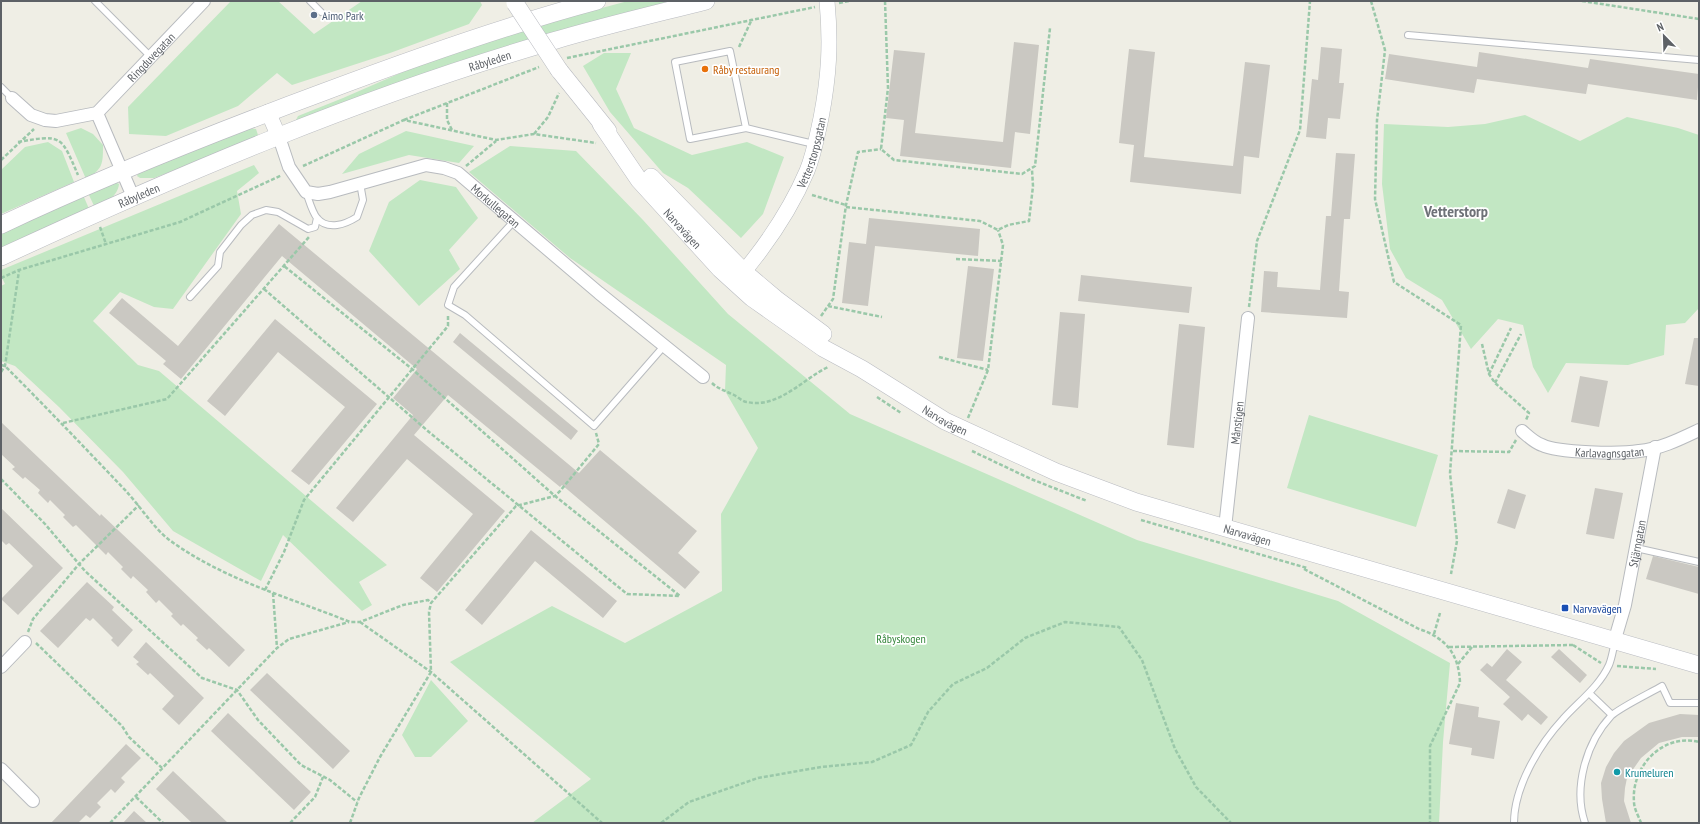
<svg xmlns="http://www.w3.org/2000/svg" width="1700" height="824" font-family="'PT Sans Narrow',sans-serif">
  <rect width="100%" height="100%" fill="#efeee5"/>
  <path fill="#c2e7c3" d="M231,1H278L314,34L362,1H480L482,5L469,24L390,53L292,85L277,73L238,106L166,136L129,134L128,107Z
    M628,1H670L552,35L299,122L296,120L298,116L343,98L405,71L449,55L542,24Z
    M604,53H631L616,89L634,128L692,155L747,142L784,157L763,214L741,238L688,188L663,173L610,112L583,66Z
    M1525,115L1580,141L1627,117L1678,128L1699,135V308L1685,323L1666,325L1664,355L1628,365L1566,363L1548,393L1533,367L1523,325L1498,319L1471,349L1442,300L1406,278L1390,249L1382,184L1384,124L1448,127L1485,124Z
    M81,128L93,134L103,145C103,164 103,169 86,179L66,133Z
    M249,128L256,129L258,135L253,140L154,178H140L137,176L139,172Z
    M406,131L474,146L459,163L409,155L342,174L359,154Z
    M48,142L62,151L74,182L1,214V170L25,147Z
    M510,146L576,151L643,220L728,314L850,414L1137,540L1338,601L1450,663L1443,742L1439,823H532L591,779L450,662L552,606L625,643L722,591L721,514L758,448L725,391L726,365L570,258L469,172Z
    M254,165L259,173L237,191L241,214L173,309L154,307L120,292L93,321L138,365L159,371L387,565L359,582L372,605L362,611L283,535L261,581L173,531L123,472L59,407L15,366L1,361V286L5,284L1,276V270Z
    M420,180L456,187L478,218L449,250L460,269L419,306L369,251L389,202Z
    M115,182L119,184C118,196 105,203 96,210L88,193Z
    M83,195L90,211L1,251V232Z
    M1309,415L1438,455L1416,527L1287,488Z
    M431,680L468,721L431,757H415L402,735Z"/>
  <path fill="#cac8c2" d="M1014,42L1039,45L1030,134L1015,132L1011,168L900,156L904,120L886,118L894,50L925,53L915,133L1003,142Z
    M1321,47L1342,49L1339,83H1344L1340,119L1328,118L1326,139L1306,137L1312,79L1318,80Z
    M1129,49L1155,52L1144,157L1233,166L1245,62L1270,65L1259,158L1244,156L1241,194L1130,182L1134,145L1119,143Z
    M1479,52L1588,68L1590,59L1699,74L1697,100L1588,84L1586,94L1477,79L1474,93L1385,79L1389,54L1477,67Z
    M1336,153L1355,154L1350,219H1344L1339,291L1349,292L1347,318L1261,312L1264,271L1278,272L1277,287L1320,290L1326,216H1331Z
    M869,218L980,229L978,256L875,246L868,306L842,303L849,242L866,244Z
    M279,224L579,473L600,450L697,531L678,553L700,572L685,589L562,485L560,487L448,395L414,435L505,511L437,592L420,578L473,514L407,459L353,522L336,508L413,415L393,398L417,369L282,256L181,379L163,364L166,361L109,313L122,298L178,346Z
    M968,266L994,269L983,361L957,358Z
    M1081,275L1192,287L1189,313L1078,301Z
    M1060,312L1085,314L1078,408L1052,405Z
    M275,319L377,404L309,485L291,471L345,407L278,352L225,416L207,401Z
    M1179,324L1205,327L1194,448L1167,445Z
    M460,333L578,431L571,440L453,342Z
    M1694,338H1699V386L1685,384Z
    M1580,376L1608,381L1599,427L1571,422Z
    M1,422L100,516L101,514L245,650L229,667L209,648L207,650L196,640L198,638L183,624L181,626L171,616L173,614L159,600L156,603L146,592L148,590L133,576L131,579L121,569L123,567L108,552L106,555L76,525L73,527L63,517L65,515L50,500L48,503L38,493L40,490L25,477L23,479L12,469L15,467L1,454Z
    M1595,488L1623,493L1614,539L1586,534Z
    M1508,489L1526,495L1515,529L1497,523Z
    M1,508L63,568L18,615L1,599L33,566L9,543L6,545L1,540Z
    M531,530L617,601L603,618L535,561L482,625L465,610Z
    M1653,556L1699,567V594L1646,579Z
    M87,582L114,607L112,610L133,630L118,647L111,640L113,638L93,618L90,621L86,618L58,648L40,631Z
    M146,642L204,698L179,725L162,709L174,696L150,673L148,675L136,664L139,662L133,657Z
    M1507,649L1522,662L1506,680L1548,717L1541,725L1528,714L1522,721L1503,704L1510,697L1480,670L1487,663L1492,667Z
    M1559,649L1587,675L1580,683L1551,657Z
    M267,673L350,751L333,769L250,690Z
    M1456,703L1479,707L1478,717L1500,721L1494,759L1471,755L1472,748L1449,744Z
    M228,713L311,792L294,810L211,731Z
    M1680,714L1699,715V737H1682L1659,743L1641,758L1627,778L1625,788L1624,801L1631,823H1606L1602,799L1601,783L1606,767L1614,753L1624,741L1649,723Z
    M126,744L141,758L121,778L125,782L115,793L111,789L97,803L101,807L90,818L86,815L78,823H51Z
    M173,771L228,823H192L156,789Z
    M134,811L147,823H123Z"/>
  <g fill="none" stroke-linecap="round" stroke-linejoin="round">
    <g stroke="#b8bbbf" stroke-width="8">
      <path id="service" d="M95,1L151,57
        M310,1L321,12
        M1408,35L1699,60
        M1,87L12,98
        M746,128L690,139L675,62L730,51L746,128L814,144
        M306,192C309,200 312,212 317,218C328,231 346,224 357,217L363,200L360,183
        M515,220L454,287L448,305L465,315L594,426L664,346
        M190,297L218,266L220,252L241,225L252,215L266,210L278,212L308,229L315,227L317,218
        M1636,548L1699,562
        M1589,693L1612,715
        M1514,823C1514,787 1539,745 1563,719C1578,702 1599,687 1609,665C1612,658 1613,649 1615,642
        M1585,823C1573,788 1586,743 1611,716C1619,708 1650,693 1662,686L1670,703H1699"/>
    </g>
    <g stroke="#b8bbbf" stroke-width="14">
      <g id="minor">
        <path id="s1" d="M12,98L31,115L45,120L56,121L97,113L204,1"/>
        <path d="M97,113L134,199"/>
        <path id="s2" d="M279,137L289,167L306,192L318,194L330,192L426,165L444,168L458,173L599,293L703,377"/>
        <path id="s3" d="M1522,431C1528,436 1535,443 1542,445C1558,453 1620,454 1639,451C1660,449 1680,439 1699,430"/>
        <path id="s4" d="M1225,528L1248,318"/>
        <path id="s5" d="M1615,639L1625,605L1655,447"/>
        <path d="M1,667L25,642"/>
        <path d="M1,769L33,801"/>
      </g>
    </g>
    <g stroke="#b8bbbf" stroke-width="16">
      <g id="tertiary">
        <path d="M268,112L279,137"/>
        <path id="s6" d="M737,280C765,247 790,211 807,171C814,154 817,136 821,118C829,76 831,44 827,1"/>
      </g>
    </g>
    <g stroke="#b9bbc1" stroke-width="18">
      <g id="secondary">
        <path d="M559,70L608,131"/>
        <path id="s7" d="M601,124L639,180L720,269L752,298L823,348L862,369L945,421L1056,472L1136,502L1699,665"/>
        <path d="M651,177L744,272L776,299L823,334"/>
        <path d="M1,225C105,176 213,133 321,93C411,59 503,26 597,1"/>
        <path id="s8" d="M1,257C180,174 363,96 553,41C603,26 655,14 706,1"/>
      </g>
    </g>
    <path stroke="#9ac8a9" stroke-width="2.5" stroke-dasharray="4 2" stroke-linecap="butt" d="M885,1L888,88L881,149L894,160L1022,174L1035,166L1050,28
      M1371,1L1385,50L1377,120L1375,199L1394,282L1461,325L1450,473L1457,541L1451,574
      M1582,1L1699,19
      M839,3L849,1
      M739,47L752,19
      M567,58L815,7
      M447,103V120L452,130
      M404,120L539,67
      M534,134L548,117L559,93
      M18,142C63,134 61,136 78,175
      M1,160L34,129
      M303,166L404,120L496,140L534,134L596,143
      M466,166L496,141
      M812,195L846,205
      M846,207L980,221L998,230L1008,225L1029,221L1033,186L1032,170
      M100,227L106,244
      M956,259L1001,261
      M1,278L19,270L180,222L282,175
      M264,289L429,432L627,594L680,596L555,496L412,369L284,266
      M828,306L882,317
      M1249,307L1257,241L1300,130L1310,1
      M821,316L833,299L846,205L858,152L881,149
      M1482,344L1489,374L1495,383L1529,413L1526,420
      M939,357L988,370
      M1,365L5,366C46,407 86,449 126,491C139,505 154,528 168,539C222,579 288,597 350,622H360L403,605L428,600L431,603
      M1,372L5,366L19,271
      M1489,374L1511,328
      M712,383C718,389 726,391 734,395C738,397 743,402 747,402C778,409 803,379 828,367
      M1495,383L1521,334
      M877,397L901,413
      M968,418L988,370L1003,245L998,230
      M63,423L167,399L309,237
      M972,451L1031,479L1087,501
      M1453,451L1509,452L1516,440
      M1,479L45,524L85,571L191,668L202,678L237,690L258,720L301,765L330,780L357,802
      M1141,520L1307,568
      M1304,569L1419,629C1446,638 1459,654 1460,683L1430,746V823
      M265,590L284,552L304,500L448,326V316
      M273,593L277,648
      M360,622L431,672L602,823
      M28,632L33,619L79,564L139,505
      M1434,634L1440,613
      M36,643L122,726L129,737L162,768
      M1573,645L1601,663
      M1449,647L1573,645
      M1458,664L1472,647
      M1617,666L1656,669
      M136,797L163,823
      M110,823L277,648L289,639L349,622
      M290,823L315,797L323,777
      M350,823L359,798L380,757L431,672L429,612L431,603L516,506L555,496L560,491L599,444L596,433
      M661,823L689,802L758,778L821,767L872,762L911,745L928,712L953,684L987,668L1025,638L1065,622L1119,627L1142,660L1175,749L1196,787L1231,823
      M1641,823C1639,817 1634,809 1634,802C1631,767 1662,733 1699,742"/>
    <use href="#service" stroke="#fff" stroke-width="6"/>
    <use href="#minor" stroke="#fff" stroke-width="12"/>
    <use href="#tertiary" stroke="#fff" stroke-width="15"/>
    <use href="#secondary" stroke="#fff" stroke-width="17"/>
    <g stroke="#b9bbc1" stroke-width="18" stroke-linecap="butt">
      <path id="secondary-bridge" d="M515,3L559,70"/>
    </g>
    <use href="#secondary-bridge" stroke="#fff" stroke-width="17"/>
  </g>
  <circle fill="#5c6f8a" stroke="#fff" stroke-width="1.5" cx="314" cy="15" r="4"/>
  <circle fill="#e8710a" stroke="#fff" stroke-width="1.5" cx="705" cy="69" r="4"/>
  <rect fill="#1a4fb4" stroke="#fff" stroke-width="1.5" x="1561" y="604" width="8" height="8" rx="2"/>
  <circle fill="#0f9aa8" stroke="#fff" stroke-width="1.5" cx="1617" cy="772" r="4"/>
  <g text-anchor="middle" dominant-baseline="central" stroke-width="3.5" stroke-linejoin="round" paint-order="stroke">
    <g font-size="12" fill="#4e5e75" stroke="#fff" text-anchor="start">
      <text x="322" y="15">Aimo Park</text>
    </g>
    <g font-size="12" fill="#5d6166" stroke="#fff">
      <text stroke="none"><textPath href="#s1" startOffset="171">Ringduvegatan</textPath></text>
      <text stroke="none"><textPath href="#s8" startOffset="527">Råbyleden</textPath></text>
      <text stroke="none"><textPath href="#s6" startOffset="149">Vetterstorpsgatan</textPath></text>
      <text stroke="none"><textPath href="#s8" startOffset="151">Råbyleden</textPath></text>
      <text stroke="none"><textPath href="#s2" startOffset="269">Morkullegatan</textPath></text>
      <text stroke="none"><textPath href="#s7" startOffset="133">Narvavägen</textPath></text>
      <text stroke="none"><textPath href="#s7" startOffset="460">Narvavägen</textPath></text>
      <text stroke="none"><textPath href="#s4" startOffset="106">Månstigen</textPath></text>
      <text stroke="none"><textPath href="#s3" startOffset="93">Karlavagnsgatan</textPath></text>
      <text stroke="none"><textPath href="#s7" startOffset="784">Narvavägen</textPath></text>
      <text stroke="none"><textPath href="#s5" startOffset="98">Stjärngatan</textPath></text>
    </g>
    <g font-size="12" fill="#c56008" stroke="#fff" text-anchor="start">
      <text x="713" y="69">Råby restaurang</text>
    </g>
    <g font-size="12" fill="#164399" stroke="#fff" text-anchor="start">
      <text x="1573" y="608">Narvavägen</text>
    </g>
    <g font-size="12" fill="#34863b" stroke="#fff">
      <text x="901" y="638">Råbyskogen</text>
    </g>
    <g font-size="12" fill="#0d838f" stroke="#fff" text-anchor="start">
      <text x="1625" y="772">Krumeluren</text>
    </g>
    <g font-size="16" font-weight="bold" fill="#6e7278" stroke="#fff">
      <text x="1456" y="211">Vetterstorp</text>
    </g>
  </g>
  <rect width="1700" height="824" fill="none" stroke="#5d6166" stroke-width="4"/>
  <g transform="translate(1664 36) rotate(337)" stroke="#ffffff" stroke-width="3" paint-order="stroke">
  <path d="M0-3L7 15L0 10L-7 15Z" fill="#5d6166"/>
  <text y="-6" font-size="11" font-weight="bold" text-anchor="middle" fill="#5d6166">N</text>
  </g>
</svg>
